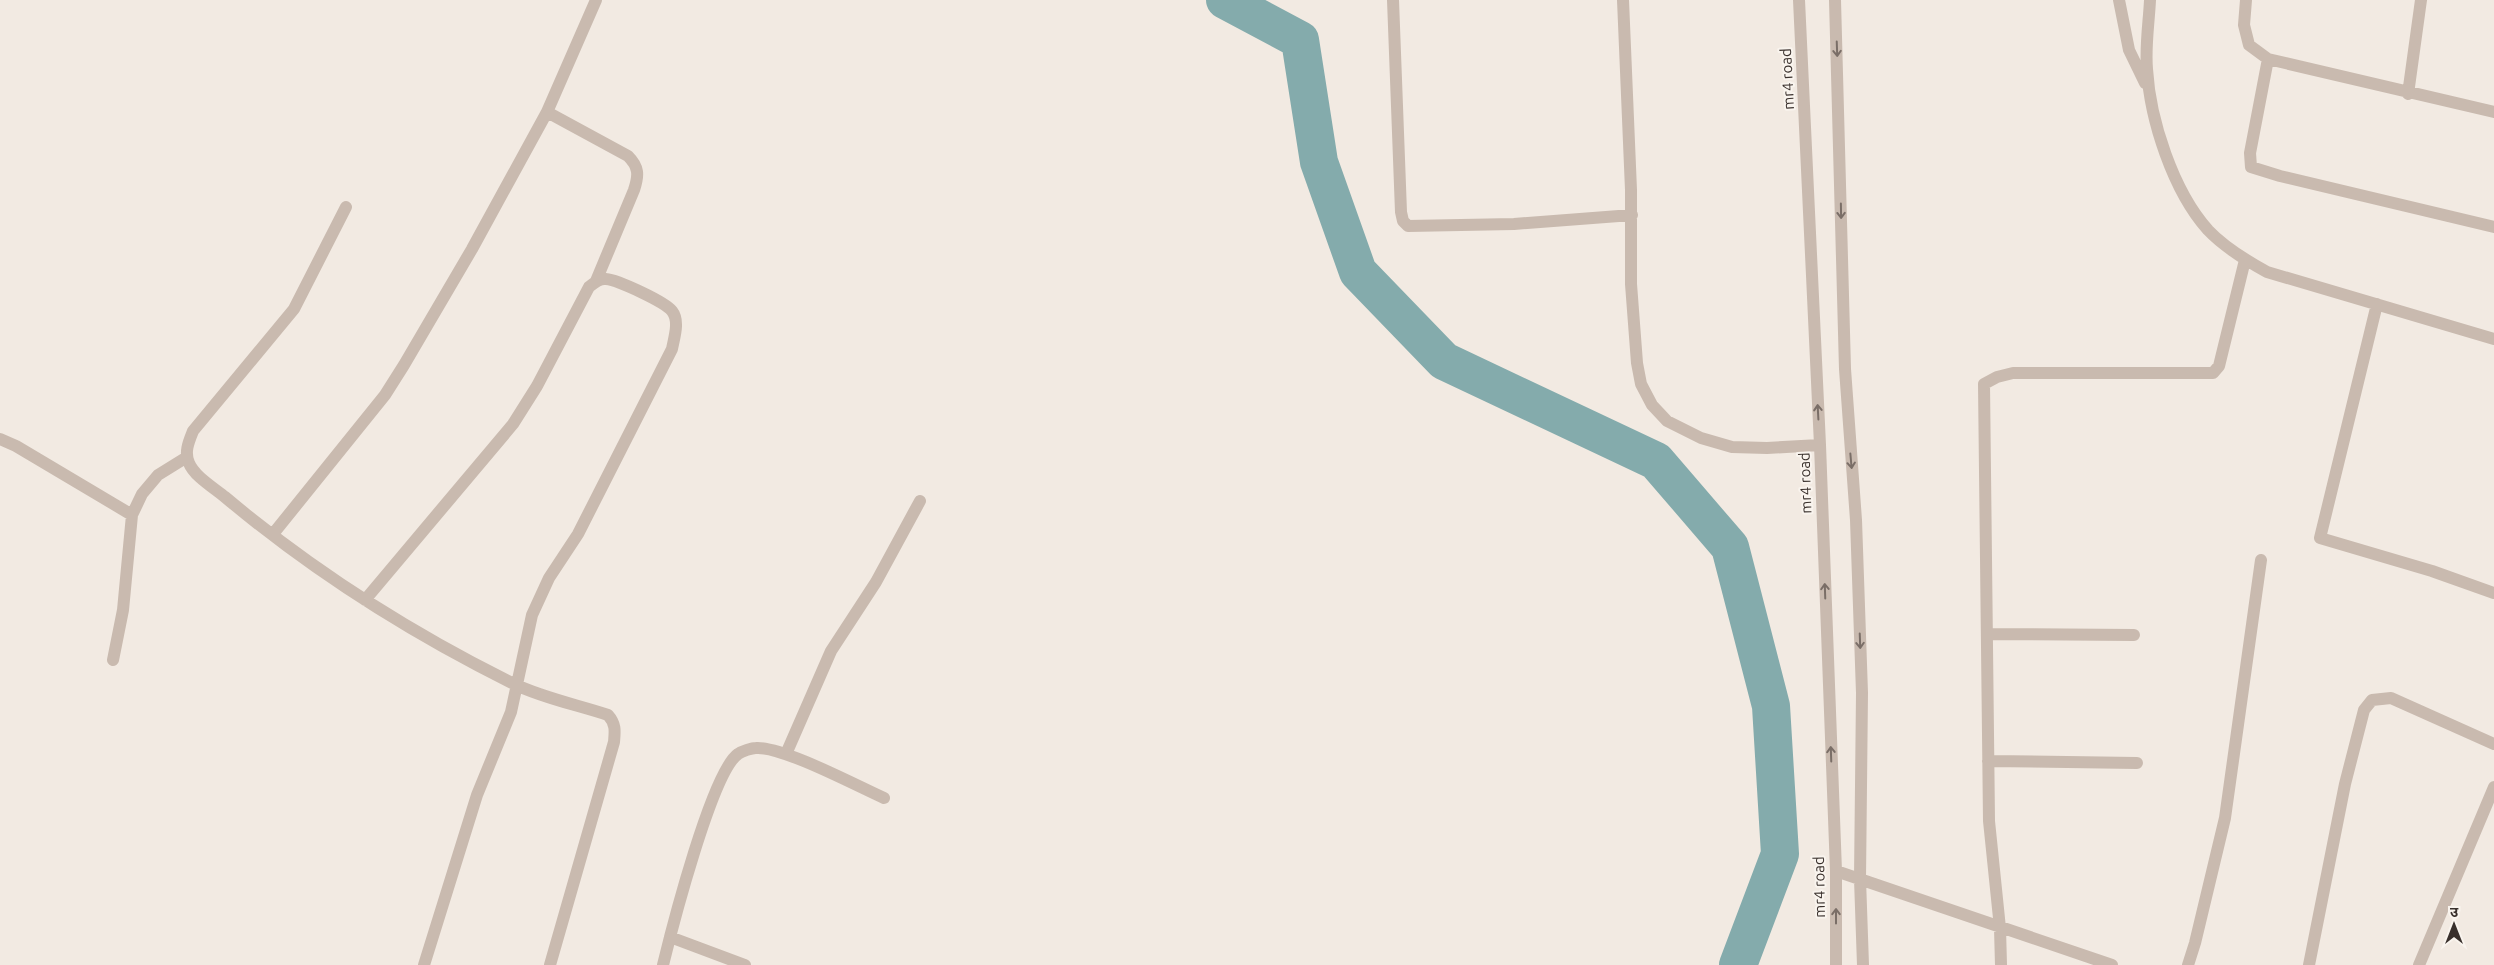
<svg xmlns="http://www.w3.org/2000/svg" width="2494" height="965" font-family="Ubuntu,'Noto Sans Devanagari',sans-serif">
  <rect width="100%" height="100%" fill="#f2eae2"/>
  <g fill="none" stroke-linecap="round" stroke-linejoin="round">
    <path stroke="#84abac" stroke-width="38" d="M1225,0L1300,40L1319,162L1358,272L1444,361L1656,461L1730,547L1771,706L1780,854L1738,965"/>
    <path stroke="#c9baaf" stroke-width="12" d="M1393,0L1401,212L1403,221L1408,226L1514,224L1632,215
      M1623,0L1631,190V284L1637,363L1641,384L1652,405L1667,421L1701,438L1732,447L1767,448L1820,445
      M1799,0L1820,445L1836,871V965
      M1835,0L1845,369L1856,520L1862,693L1860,879L1863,965
      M2119,0L2129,50L2145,83
      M2150,0C2149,22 2145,46 2147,69C2150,120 2173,191 2208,230C2224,247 2247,261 2267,272L2494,339
      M2246,0L2244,25L2249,45L2268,59L2494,112
      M2268,59L2250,153L2251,167L2280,176L2494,227
      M2408,94L2421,0
      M547,112L628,156C639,167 639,175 634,190L596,281
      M346,207L294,309L193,431C189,441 184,452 189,463C194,476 214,488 225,497C313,571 411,633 514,684C543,698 578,705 608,715C616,724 615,731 614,742L550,965
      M2377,304L2320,538L2432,571L2494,593
      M0,439L16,446L132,515
      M273,534L385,395L404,365L472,249L547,112L596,0
      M365,600L513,424L537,386L589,287C594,283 599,278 606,279C618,280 665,302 672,311C680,321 674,338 672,349L578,534L549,578L532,615L511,712L477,795L424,965
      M1987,634L2134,635
      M113,660L123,610L132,515L142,494L158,475L187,457
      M786,754L831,651L876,582L920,501
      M1988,761L2137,763
      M1836,871L2112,965
      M670,937L745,965
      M663,965C672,928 712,772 738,754C742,751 752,748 756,748C782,746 857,786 884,798
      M2001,965L2000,928L1989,821L1984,384L1997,377L2013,373H2213L2219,366L2245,260
      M2188,965L2195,943L2225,818L2261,560
      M2309,965L2345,784L2364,710L2372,700L2391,698L2494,744
      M2419,965L2494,787"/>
  </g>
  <defs><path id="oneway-shaft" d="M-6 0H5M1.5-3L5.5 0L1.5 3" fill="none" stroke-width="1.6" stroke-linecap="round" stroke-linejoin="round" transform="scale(1.25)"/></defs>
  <g stroke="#7a6e67">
    <use href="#oneway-shaft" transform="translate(1837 49) rotate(88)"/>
    <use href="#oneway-shaft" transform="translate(1841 211) rotate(89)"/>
    <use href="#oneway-shaft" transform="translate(1818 412) rotate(-93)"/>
    <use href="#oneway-shaft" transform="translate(1851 461) rotate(85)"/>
    <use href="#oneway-shaft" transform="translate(1825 591) rotate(-92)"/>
    <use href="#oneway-shaft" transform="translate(1860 641) rotate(88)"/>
    <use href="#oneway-shaft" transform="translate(1831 754) rotate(-92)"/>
    <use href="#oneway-shaft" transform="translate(1836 916) rotate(-90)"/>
  </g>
  <g text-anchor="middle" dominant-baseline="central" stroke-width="4" stroke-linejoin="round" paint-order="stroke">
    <g font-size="15" fill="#39302c" stroke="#f9f4ee">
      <text transform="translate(1787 79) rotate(-93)">mr4 road</text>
      <text transform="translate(1805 483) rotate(-92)">mr4 road</text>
      <text transform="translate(1819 887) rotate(-91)">mr4 road</text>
    </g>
  </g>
  <g transform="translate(2454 925)" stroke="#f9f4ee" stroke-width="4" paint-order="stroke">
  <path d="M0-4L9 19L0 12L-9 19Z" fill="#39302c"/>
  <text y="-8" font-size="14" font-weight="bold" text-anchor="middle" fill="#39302c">उ</text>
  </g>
</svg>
